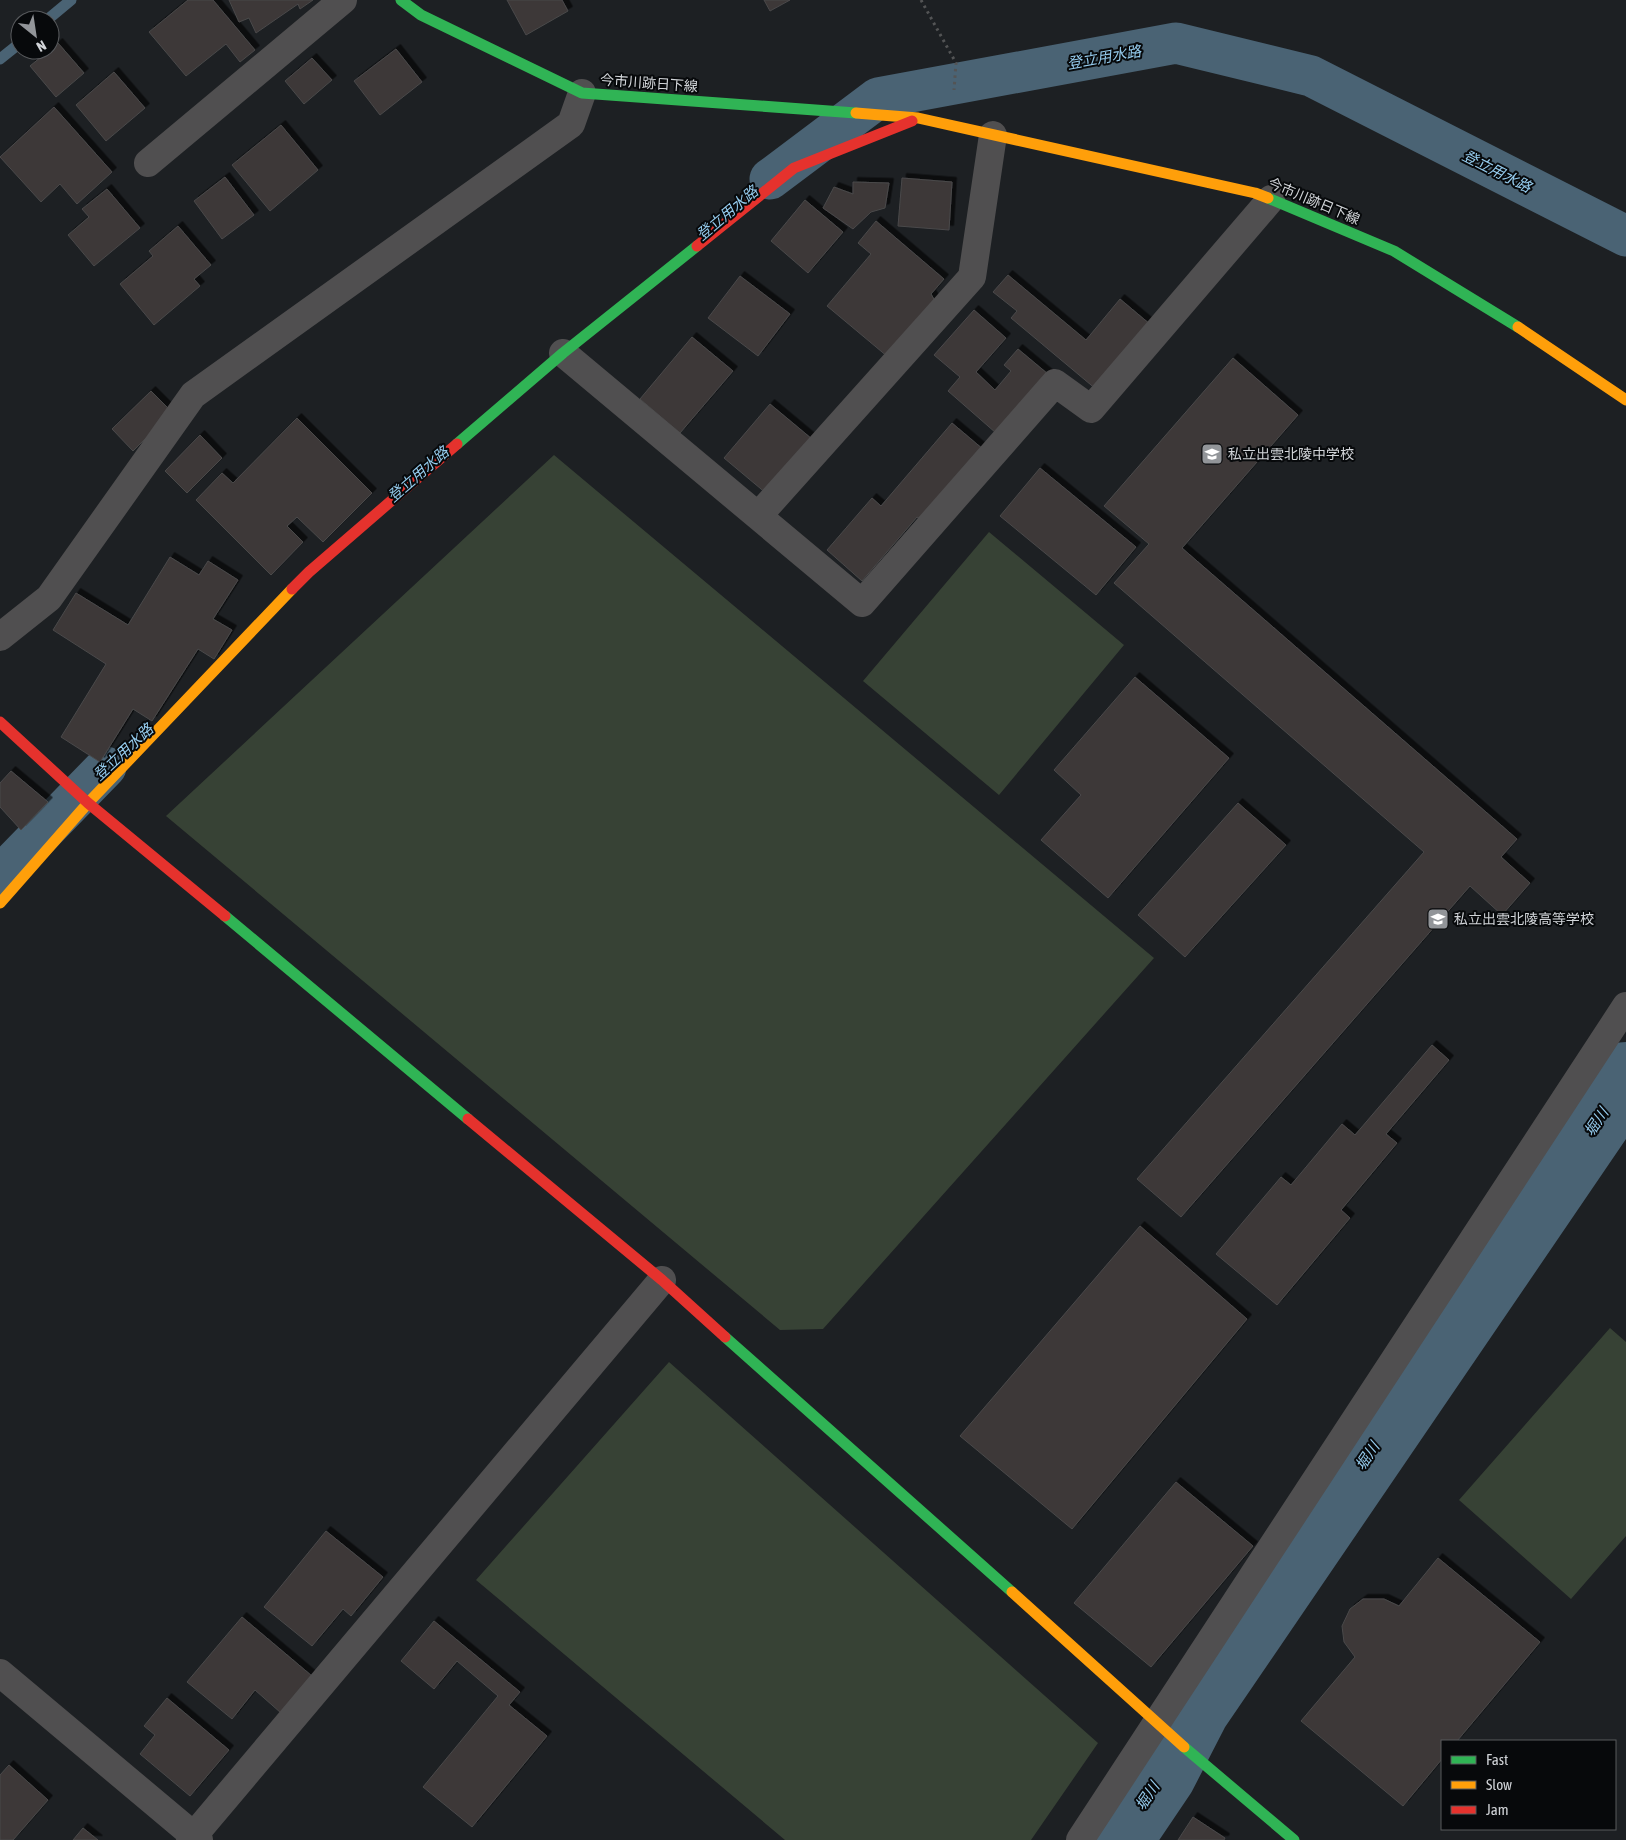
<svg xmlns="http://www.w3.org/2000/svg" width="1626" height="1840" font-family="'Asap Condensed','Noto Sans JP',sans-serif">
  <defs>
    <filter id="shadow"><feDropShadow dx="4.5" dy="-4.5" stdDeviation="0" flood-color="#0009"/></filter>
  </defs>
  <rect width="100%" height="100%" fill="#1d2023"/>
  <path fill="#374235" d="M554,455L1154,958L823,1329L780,1330L166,816Z
    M989,532L1124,645L999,795L863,681Z
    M1610,1328L1626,1342V1536L1571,1599L1459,1500Z
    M669,1362L1098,1743L1031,1840H785L476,1580Z"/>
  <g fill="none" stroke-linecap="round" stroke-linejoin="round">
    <path stroke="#4a6374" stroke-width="11" d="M47,20L71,0
      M0,59L20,43"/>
    <path stroke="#4a6374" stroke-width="41" d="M770,179L878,98L1176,43L1311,76L1626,236
      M0,876L106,767"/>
    <path stroke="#4a6374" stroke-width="70" d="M1117,1840L1161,1775L1195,1709L1626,1077"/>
  </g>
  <path fill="#3c3838" stroke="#4a494a" filter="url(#shadow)" d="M188,0H213L255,50L240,62L226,44L186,76L149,32Z
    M229,0H313L300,9L298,4L256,33L249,18L239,22Z
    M507,0H562L568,11L526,35Z
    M764,0H790L770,11Z
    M58,43L84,73L56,97L30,66Z
    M396,49L422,82L380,115L354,81Z
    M312,58L332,80L304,104L285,81Z
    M114,72L145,108L106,141L76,105Z
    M54,107L112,172L77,204L60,184L41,202L0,157Z
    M281,125L318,170L270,211L232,165Z
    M225,177L254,215L222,239L194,201Z
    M902,178L952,182L949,230L898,226Z
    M853,182L889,183L885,208L871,212L853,229L823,208L834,187L853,194Z
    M107,189L140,228L94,266L68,235L89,217L82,209Z
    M805,200L843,232L808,273L771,241Z
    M876,221L944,279L931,294L935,301L888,357L827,306L871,254L858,243Z
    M178,226L211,265L194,279L200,286L154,325L120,284L153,256L149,251Z
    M1008,275L1086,340L1120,299L1151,325L1097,390L1011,318L1017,311L993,292Z
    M740,276L790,314L758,356L708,318Z
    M974,310L1006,338L976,372L995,390L1011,371L1004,365L1018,349L1048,374L996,433L948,391L960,377L934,355Z
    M692,337L733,371L680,433L640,399Z
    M1233,358L1298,415L1182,548L1517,839L1501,857L1530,883L1502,915L1470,886L1181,1217L1137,1179L1424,852L1114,583L1149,544L1104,506Z
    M151,391L172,412L133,451L112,429Z
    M770,404L812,439L767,494L724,458Z
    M297,418L372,493L323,542L297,517L287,526L303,542L271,575L196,500L222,473L233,483Z
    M952,423L984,450L923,521L917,517L862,581L827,550L872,498L881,506Z
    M200,435L222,458L187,493L165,471Z
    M1040,468L1136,547L1096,595L1000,516Z
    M170,557L199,575L208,561L238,580L213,619L232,630L214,659L198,649L152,721L133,709L100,762L61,737L106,664L53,630L76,593L128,625Z
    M1135,677L1229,758L1108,898L1041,840L1081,795L1054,770Z
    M11,771L48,802L21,830L0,807V783Z
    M1238,803L1286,845L1185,957L1138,915Z
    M1432,1045L1449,1060L1386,1134L1397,1143L1341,1210L1350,1218L1277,1305L1216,1254L1281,1177L1291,1185L1342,1124L1355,1135Z
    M1140,1226L1247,1319L1072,1529L960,1436Z
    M1176,1482L1253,1546L1151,1667L1074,1603Z
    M326,1531L383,1577L351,1616L343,1609L312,1646L264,1607Z
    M1438,1558L1540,1642L1457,1741H1442V1759L1403,1806L1301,1721L1355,1657L1344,1642L1342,1626L1350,1609L1363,1599H1384L1399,1606Z
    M242,1617L312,1676L281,1713L255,1690L232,1719L187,1682Z
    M434,1621L520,1692L509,1705L547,1736L472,1827L423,1787L498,1696L457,1661L434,1689L401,1661Z
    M167,1698L229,1750L190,1796L140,1754L155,1735L144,1726Z
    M9,1765L48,1800L13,1840H0V1775Z
    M1193,1817L1225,1838L1224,1840H1178Z
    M83,1828L98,1840H73Z"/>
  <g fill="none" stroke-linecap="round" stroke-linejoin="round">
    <path stroke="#535455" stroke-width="3" stroke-dasharray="2.5 4" stroke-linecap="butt" d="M921,0L956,63L954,90"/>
    <path stroke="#504f50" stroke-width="28" d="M148,163L343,0
      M563,353L862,603L1055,383L1091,409L1271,199
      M758,516L972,277L993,135
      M0,637L49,598L193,395L571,124L582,93
      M0,1673L199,1840
      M190,1840L662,1280
      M1080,1840L1626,1006"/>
    <path stroke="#30b455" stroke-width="11" d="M401,0L421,15L582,93L856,113
      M1268,198L1394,251L1518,327
      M457,444L563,353L697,246
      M225,916L468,1119
      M725,1337L1012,1592
      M1184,1747L1294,1840"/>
    <path stroke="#ff9f0a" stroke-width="11" d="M856,113L918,118L1255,193L1268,198
      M1518,327L1626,400
      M0,903L88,803L292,589
      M1012,1592L1184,1747"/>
    <path stroke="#e5322d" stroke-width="11" d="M697,246L794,168L912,121
      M292,589L309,572L457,444
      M0,722L88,803L225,916
      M468,1119L662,1280L725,1337"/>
  </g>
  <defs>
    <g id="school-square" transform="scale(1.125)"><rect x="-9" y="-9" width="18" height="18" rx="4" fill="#929599" stroke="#07090b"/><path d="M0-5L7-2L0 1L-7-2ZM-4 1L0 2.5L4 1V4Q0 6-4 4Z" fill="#fff"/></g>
  </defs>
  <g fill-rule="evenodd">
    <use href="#school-square" x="1212" y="454"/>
    <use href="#school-square" x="1438" y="919"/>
  </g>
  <g text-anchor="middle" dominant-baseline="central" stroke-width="4" stroke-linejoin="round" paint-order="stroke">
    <g font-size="14" fill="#d1d4d8" stroke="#07090b">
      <text transform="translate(649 83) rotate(4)">今市川跡日下線</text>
      <text transform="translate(1314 201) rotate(23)">今市川跡日下線</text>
    </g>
    <g font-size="14" fill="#d1d4d8" stroke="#07090b" text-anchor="start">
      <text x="1228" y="454">私立出雲北陵中学校</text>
      <text x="1454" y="919">私立出雲北陵高等学校</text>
    </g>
    <g font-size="15" font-style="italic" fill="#95cbed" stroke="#07090b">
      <text transform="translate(1104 57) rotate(-10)">登立用水路</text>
      <text transform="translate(1497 171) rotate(27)">登立用水路</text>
      <text transform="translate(727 213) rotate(-40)">登立用水路</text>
      <text transform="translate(418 474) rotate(-41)">登立用水路</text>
      <text transform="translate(123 752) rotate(-43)">登立用水路</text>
      <text transform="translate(1596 1122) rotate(-56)">堀川</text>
      <text transform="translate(1367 1456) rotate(-56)">堀川</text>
      <text transform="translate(1147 1796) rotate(-56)">堀川</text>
    </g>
  </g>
  <rect x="1441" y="1740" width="175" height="90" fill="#07090b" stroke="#585a5d"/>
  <rect x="1451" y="1756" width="25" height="8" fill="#30b455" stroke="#585a5d"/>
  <text x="1486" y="1765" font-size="15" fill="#d1d4d8">Fast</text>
  <rect x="1451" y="1781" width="25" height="8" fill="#ff9f0a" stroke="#585a5d"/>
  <text x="1486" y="1790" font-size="15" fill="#d1d4d8">Slow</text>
  <rect x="1451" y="1806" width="25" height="8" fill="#e5322d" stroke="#585a5d"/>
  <text x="1486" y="1815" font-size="15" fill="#d1d4d8">Jam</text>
  <g transform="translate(35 35) rotate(150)"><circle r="24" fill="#07090b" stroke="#585a5d"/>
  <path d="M0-4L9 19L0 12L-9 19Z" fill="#929599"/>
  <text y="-8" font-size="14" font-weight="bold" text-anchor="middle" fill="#d1d4d8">N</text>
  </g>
</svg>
